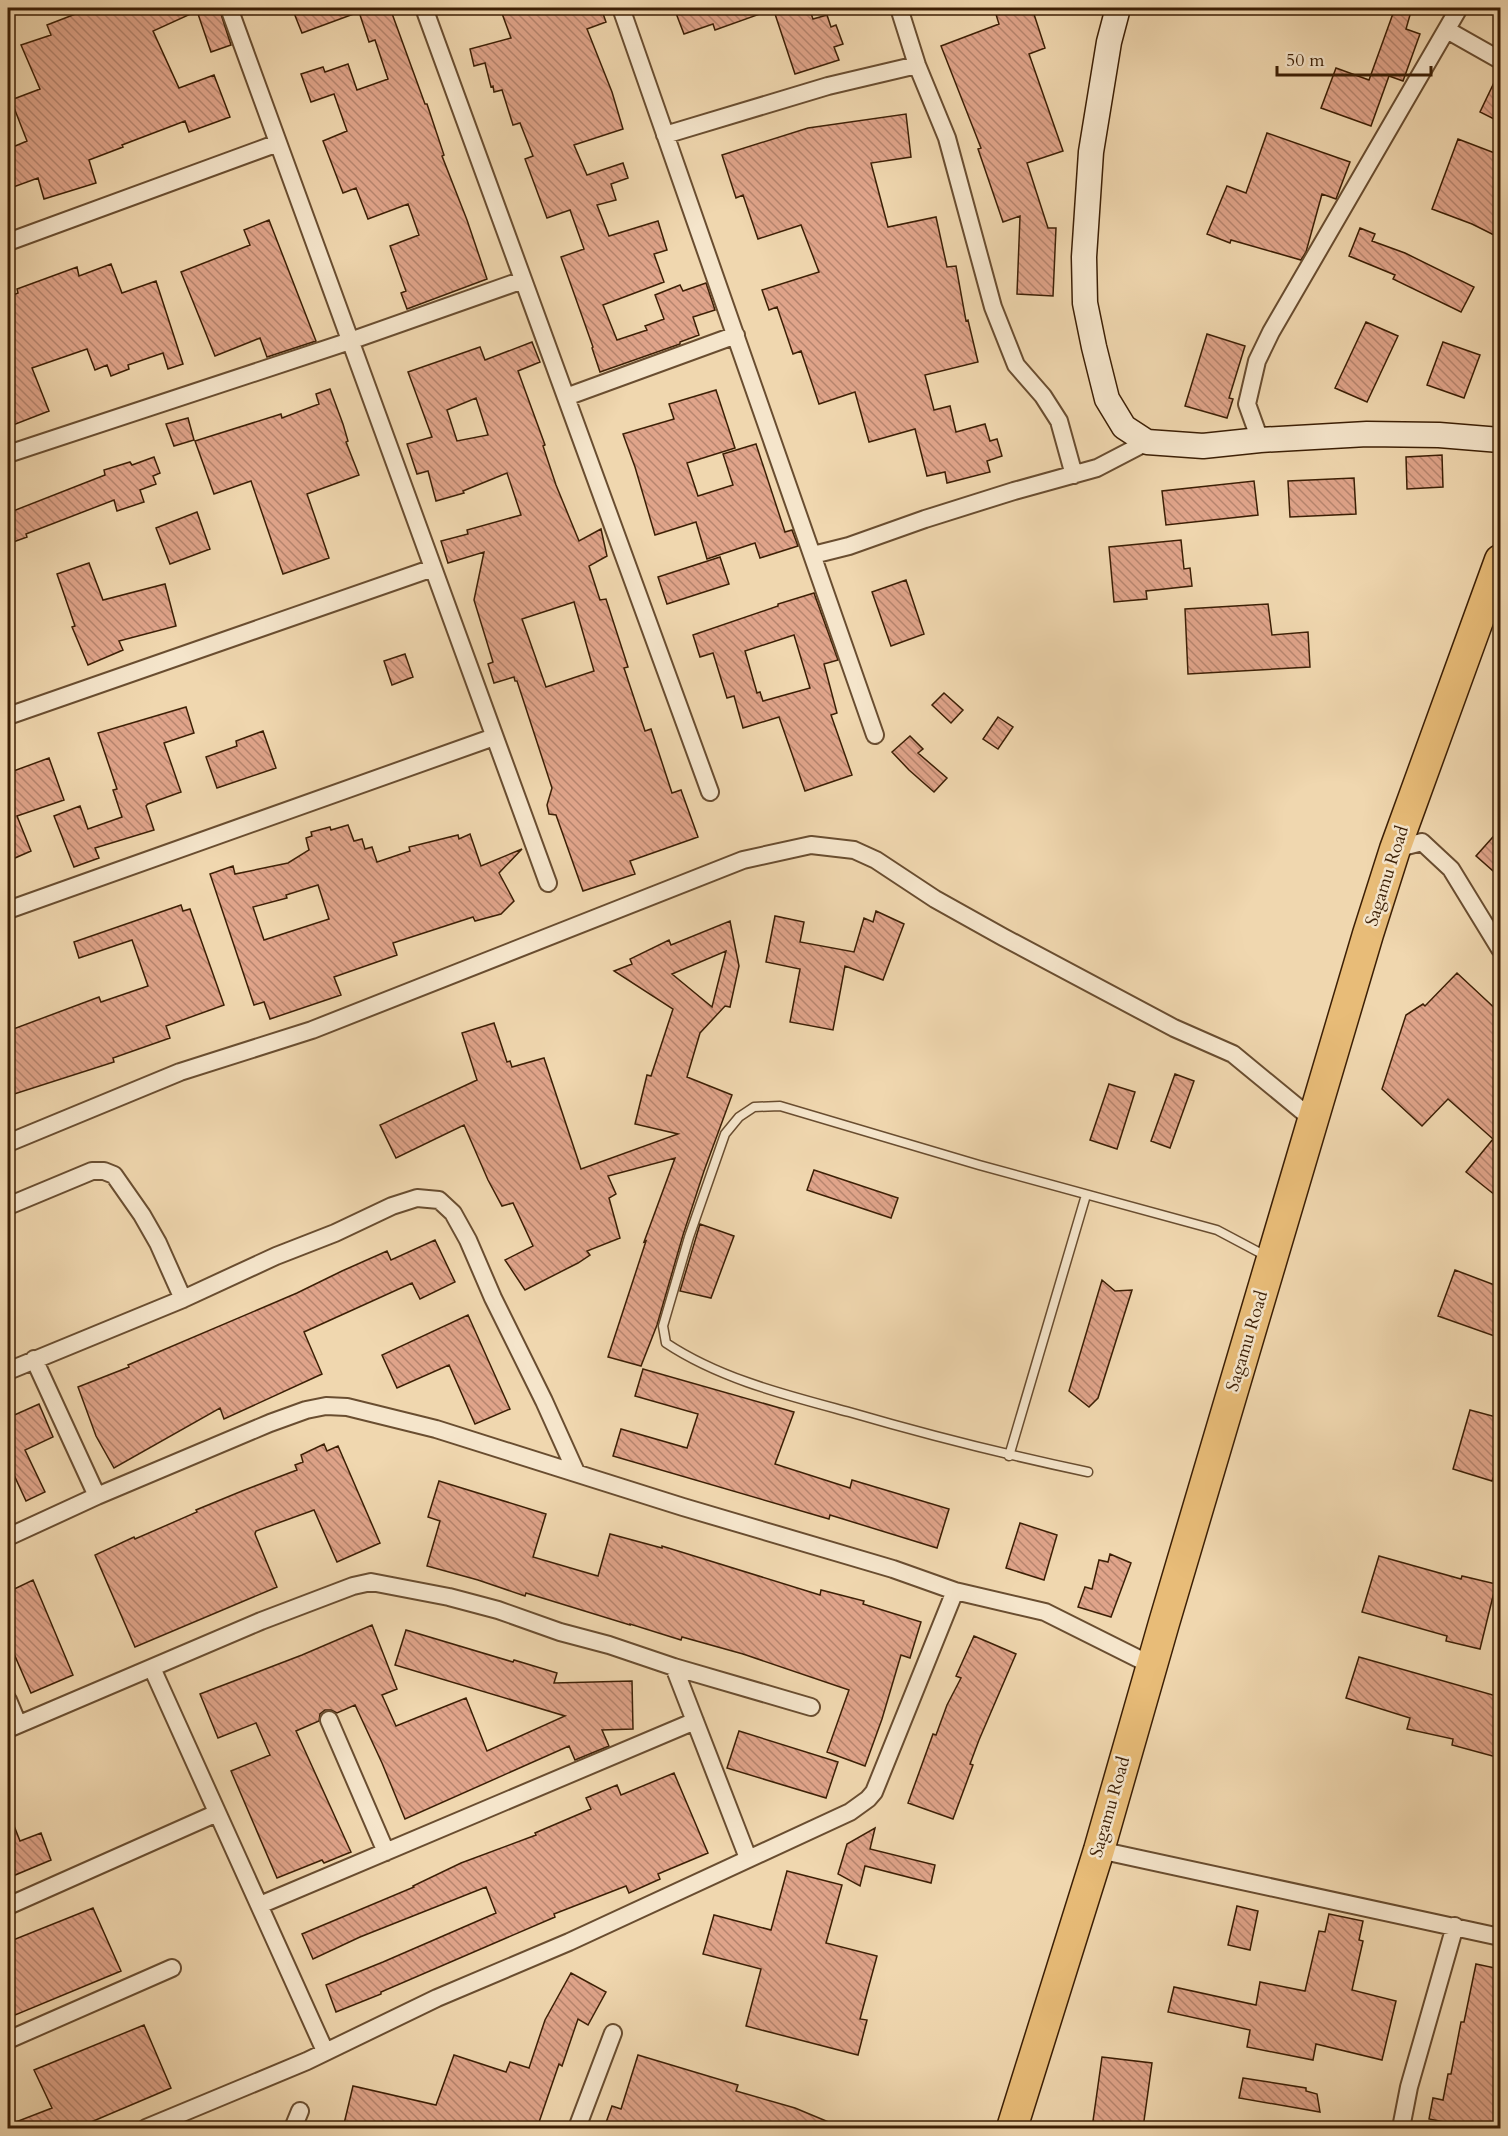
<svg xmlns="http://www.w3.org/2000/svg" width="1508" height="2136" font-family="Cardo,serif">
  <defs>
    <pattern id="building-back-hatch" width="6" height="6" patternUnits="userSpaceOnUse" patternTransform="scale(1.5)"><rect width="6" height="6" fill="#e0a48a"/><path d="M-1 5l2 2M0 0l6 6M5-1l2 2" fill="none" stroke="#b7856f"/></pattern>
  </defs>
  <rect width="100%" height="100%" fill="#f0d7af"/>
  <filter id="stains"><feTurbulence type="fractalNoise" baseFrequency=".00333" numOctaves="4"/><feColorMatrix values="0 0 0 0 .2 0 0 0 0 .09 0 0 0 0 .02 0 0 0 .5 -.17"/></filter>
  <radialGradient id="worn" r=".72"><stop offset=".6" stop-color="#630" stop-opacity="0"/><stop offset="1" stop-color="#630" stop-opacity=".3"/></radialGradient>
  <path fill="url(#building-back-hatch)" stroke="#3c1f05" stroke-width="1.5" fill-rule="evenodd" d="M91,8H219L231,45L211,52L197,11L153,31L179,88L214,75L230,117L189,132L185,121L122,145L123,147L89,160L96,183L44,199L38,178L8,189V149L27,141L11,100L40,89L21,45L51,35L47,25Z
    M292,8H390L425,104H427L444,155L442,156L467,220L487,279L407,309L401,293L406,291L390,246L419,235L408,204L368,219L356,188L343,193L323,141L347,131L334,94L311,102L301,74L323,67L325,72L348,64L357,90L388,79L375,40L369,42L359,12L302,33Z
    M500,8H601L606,22L587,29L612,92L623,129L574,145L587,175L623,163L628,178L611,184L616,200L597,205L609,236L658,221L667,250L654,254L664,282L603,305L617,340L647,330L645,326L664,319L655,295L680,285L683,291L706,283L715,310L693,317L699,335L680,342V344L600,372L592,348L593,347L561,257L584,249L570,210L547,218L525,159L533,156L520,123L513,125L502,90L494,92L493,86L491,87L485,63L474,66L470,49L511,38Z
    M674,8H770L771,10L715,30L713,24L684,34Z
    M773,8H809L813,19L827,15L831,27L836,25L843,44L834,47L839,60L795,74Z
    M994,8H1032L1045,48L1029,54L1063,151L1027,163L1048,228H1056L1053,296L1017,294L1020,216L1003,222L978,149L981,148L941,46L999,24Z
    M1395,8H1412L1406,29L1420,34L1403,81L1389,76L1371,126L1321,108L1336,68L1369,80Z
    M1500,70V122L1480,112Z
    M906,114L911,157L871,163L888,227L936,217L947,267L956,266L966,321L968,320L978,362L925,375L934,410L950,406L956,432L985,424L990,441L997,439L1002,456L987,461L990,472L947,483L945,472L927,476L915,429L869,442L855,392L819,404L801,351L793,354L777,307L769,310L762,290L819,272L801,225L758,239L743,195L736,198L722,155L808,128Z
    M1267,133L1350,162L1336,199L1322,194L1306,252L1301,260L1231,240L1230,243L1207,234L1227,186L1246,193Z
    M1458,139L1500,155V238L1472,224L1432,209Z
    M269,220L316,341L267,357L260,338L215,356L181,272L250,245L244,230Z
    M1360,228L1375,234L1372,241L1405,253L1474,287L1461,312L1393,279L1395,275L1349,256Z
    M111,264L122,293L156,281L183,364L168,369L163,353L128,365L129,369L111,376L107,365L95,370L87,349L32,368L49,411L8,427V297L18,293L17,289L77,267L79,276Z
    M1366,322L1398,336L1367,402L1335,388Z
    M1207,334L1245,346L1229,398L1233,399L1227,418L1185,406Z
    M532,342L540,362L518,371L545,445L543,446L556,485L579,541L601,529L607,556L589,566L600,600L606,599L628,667L624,668L645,731L651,729L672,793L681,790L698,837L630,861L635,874L583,891L556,815L549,814L547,805L552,788L517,681H515L514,677L494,683L488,664L493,662L474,600L484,552L448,563L441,541L468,534L467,530L521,515L507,473L463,491L464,493L436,501L428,471L417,474L407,444L432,437L408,372L480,347L485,360ZM476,398L488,435L457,441L447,410ZM574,602L594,671L546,687L522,619Z
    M1443,342L1480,355L1464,398L1427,385Z
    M330,389L343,424L348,441L346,442L359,475L307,494L329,558L283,574L251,481L214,494L195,441L281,414L282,418L319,404L316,394Z
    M716,390L735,448L687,463L698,496L733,485L723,454L756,444L785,532L792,530L798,546L760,558L755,543L707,559L696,522L655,535L635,467L623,434L674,419L669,404Z
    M188,418L194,440L174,446L166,424Z
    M1442,455L1443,487L1407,489L1406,457Z
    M154,457L160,473L153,476L156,484L140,490L144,502L117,511L114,500L26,534L27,537L8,544V513L105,475L104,470L130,462L132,465Z
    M1354,478L1356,514L1290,517L1288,481Z
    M1254,481L1258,515L1166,525L1162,491Z
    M197,512L210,549L170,564L156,528Z
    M1181,540L1184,569L1190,568L1192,586L1146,591L1147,599L1114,602L1109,547Z
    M720,557L729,584L667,604L658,577Z
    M89,563L103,600L165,584L176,626L119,641L123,650L88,665L72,627L75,626L57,574Z
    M906,580L924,634L891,646L872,592Z
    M814,593L838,660L824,664L837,713L831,715L852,775L805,791L779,717L743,728L734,696L727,698L713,653L700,657L693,635L778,606V604ZM794,635L810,688L763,701L760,692L757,693L745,651Z
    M1268,604L1272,635L1308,632L1310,667L1188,674L1185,609Z
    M405,654L413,677L392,685L384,661Z
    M944,693L963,710L951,723L932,705Z
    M186,707L194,733L164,743L181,792L148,804L146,806L154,830L95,848L99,858L74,867L54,816L80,806L88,829L122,817L113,790L117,789L98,733Z
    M998,717L1013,727L998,749L983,739Z
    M263,731L276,768L217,788L206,757L237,746L236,741Z
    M910,736L923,749L918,753L947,778L934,792L909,770L892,752Z
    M49,758L64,800L17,816L31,851L8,861V773Z
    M348,825L354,841L362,839L365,849L372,847L377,862L410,851L409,847L458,835L459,839L470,834L481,866L522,849L499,873L514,901L501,914L475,921L473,917L393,943L397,955L334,977L341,995L270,1019L264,1002L254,1005L210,874L233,866L235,874L288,863L309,850L306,838L312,836L311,832L330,827L331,830ZM318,885L329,919L264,940L253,907L287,898L286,895Z
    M1500,829V877L1476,856Z
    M181,905L183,911L190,909L224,1005L166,1026L170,1038L113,1058L114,1062L8,1096V1031L99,997L101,1002L148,986L132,940L79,958L74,942Z
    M876,911L904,924L883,980L845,966L833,1030L790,1022L800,969L766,962L775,916L804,922L800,942L854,952L864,918L873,922Z
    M730,921L739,966L730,1007L725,1006L700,1033L687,1077L732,1095L704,1171L683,1235L657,1325L641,1366L608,1357L646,1241L644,1242L675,1158L608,1176L616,1194L609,1198L620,1238L587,1251L590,1255L578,1263L525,1290L505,1260L533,1246L513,1203L502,1206L488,1180L464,1125L396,1158L380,1125L477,1080L462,1033L494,1023L507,1062L510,1061L512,1067L544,1058L581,1169L678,1134L635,1124L647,1075L651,1076L673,1009L614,971L632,964L630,959L669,940L671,945ZM726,951L712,1007L672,974Z
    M1457,973L1500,1013V1199L1466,1172L1493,1139L1448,1099L1422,1126L1382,1089L1406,1015L1423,1004L1425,1006Z
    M1175,1074L1194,1081L1170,1148L1151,1141Z
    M1109,1084L1135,1092L1117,1149L1090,1140Z
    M814,1170L898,1198L891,1218L807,1190Z
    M700,1224L734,1236L711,1298L680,1291Z
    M435,1240L455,1282L420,1299L412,1283L304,1332L322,1374L224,1419L220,1408L114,1468L96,1436L78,1387L129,1367L128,1365L297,1293L342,1271L387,1251L391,1260Z
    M1455,1270L1500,1287V1338L1438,1316Z
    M1102,1280L1115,1291L1132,1290L1098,1398L1089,1407L1069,1391Z
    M468,1315L510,1409L475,1424L449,1365L397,1388L382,1355Z
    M643,1369L794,1412L775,1464L850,1488L852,1480L949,1509L937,1548L830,1515L829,1519L613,1456L621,1429L687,1448L698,1414L635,1396Z
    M39,1404L53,1437L25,1450L45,1492L26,1501L8,1462V1412L10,1417Z
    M1470,1410L1500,1418V1471L1496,1470L1492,1481L1453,1469Z
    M324,1444L327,1451L338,1446L380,1543L337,1562L314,1510L256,1531L255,1534L277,1587L135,1647L95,1555L134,1537L135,1539L197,1512L196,1510L242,1491L297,1470L295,1465L303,1462L301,1455Z
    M439,1481L546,1514L533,1557L598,1576L610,1534L662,1548V1546L820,1595L821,1590L864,1601L863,1604L921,1622L910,1658L901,1655L882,1719L865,1766L827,1752L849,1690L743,1654L682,1637L681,1640L630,1624V1625L526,1593L525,1596L478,1580L427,1566L440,1521L428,1517Z
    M1020,1523L1057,1535L1044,1580L1006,1568Z
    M1110,1554L1131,1563L1111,1617L1078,1607L1085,1587L1092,1589L1099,1560L1108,1562Z
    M1379,1556L1461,1579L1462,1576L1496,1584L1480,1649L1446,1641L1447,1636L1362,1612Z
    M33,1580L73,1675L31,1693L8,1640V1592Z
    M372,1625L397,1689L382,1695L396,1726L466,1698L487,1751L565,1716L395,1665L406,1630L513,1662L514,1660L557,1673L554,1683L632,1681L633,1729L602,1730L609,1746L575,1760L569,1746L405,1819L382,1763L355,1705L337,1713L331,1710H325L320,1714L319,1721L296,1731L351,1852L324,1863L322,1860L277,1878L231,1771L270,1755L256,1723L218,1738L200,1694L302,1655Z
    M974,1636L1016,1654L979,1740L970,1764L973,1765L953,1819L908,1803L933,1734L936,1735L947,1705L961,1678L956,1676Z
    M1359,1657L1500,1697V1758L1452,1745L1453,1739L1407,1729L1410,1718L1346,1698Z
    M739,1731L838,1762L826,1798L727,1768Z
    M674,1773L708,1853L658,1874L660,1879L629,1893L626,1886L554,1914L555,1917L381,1992V1994L336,2012L326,1985L383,1962L496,1913L486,1887L360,1937L313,1959L302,1934L414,1887L413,1886L461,1863L536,1835L535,1833L591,1809L586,1798L617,1785L621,1795Z
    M8,1813H9L20,1841L41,1833L51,1860L8,1878Z
    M875,1828L870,1849L935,1865L931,1883L865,1866L860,1886L838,1874L847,1844Z
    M787,1871L842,1885L826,1943L877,1956L860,2019L867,2020L858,2055L746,2026L761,1969L703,1954L714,1915L771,1930Z
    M1237,1906L1258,1911L1250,1950L1228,1945Z
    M93,1908L121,1971L8,2018V1942Z
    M1329,1914L1363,1921L1359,1940L1363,1941L1352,1990L1396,2001L1382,2060L1316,2044L1313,2060L1247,2047L1250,2030L1168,2012L1174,1987L1256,2005L1260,1982L1305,1991L1319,1931L1325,1932Z
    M1476,1964L1500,1969V2128H1475L1429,2119L1433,2098L1443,2100L1448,2074H1451L1461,2022H1464Z
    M571,1973L606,1992L588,2025L578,2019L562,2066L559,2064L537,2128H343L353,2086L436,2105L454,2055L506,2072L510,2062L529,2068L545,2020Z
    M144,2025L171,2088L77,2128H8V2125L52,2108L34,2070Z
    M638,2055L738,2085L736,2091L795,2108L843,2128H604L612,2106L621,2109Z
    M1102,2057L1152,2063L1143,2128H1092Z
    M1243,2078L1306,2088V2091L1317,2094L1320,2112L1239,2098Z"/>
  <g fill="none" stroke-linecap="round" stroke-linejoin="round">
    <g stroke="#694d30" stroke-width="11">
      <path id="lane" d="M1009,1456L1086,1195
        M1088,1472C1007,1455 928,1435 849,1412C786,1395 720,1379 666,1343L663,1326L689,1237L725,1134L739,1117L754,1107L780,1106L979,1165L1217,1230L1266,1256"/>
    </g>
    <g stroke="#694d30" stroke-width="20">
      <path id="street" d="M229,8L548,883
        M424,8L710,792
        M621,8L875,735
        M899,8L917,65L947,138L993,307L1016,365L1043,396L1059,421L1074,475
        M1447,30L1500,60
        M665,135L828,86L917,65
        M8,242L278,143
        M566,397L736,335
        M1260,440L1247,404L1257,361L1271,332L1459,8
        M8,454L350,341L523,280
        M813,555L849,546L925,519L1014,491L1097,468L1147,442
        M8,716L433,568
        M1395,849L1422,842L1451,869L1500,949
        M8,910L494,737
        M8,1143L180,1072L312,1030L743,860L811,845L854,850L876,860L935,899L1003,937L1174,1028L1233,1054L1312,1119
        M8,1206L92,1171H104L114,1175L142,1215L158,1243L183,1299
        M34,1359L97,1496
        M8,1371L183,1299L276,1256L335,1233L392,1206L417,1198L439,1200L453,1213L468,1240L493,1298L544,1401L576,1472
        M8,1537L97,1496L270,1423L306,1410L326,1406L347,1407L436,1429L683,1507L893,1569L955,1591L1045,1612L1151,1665
        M674,1667L811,1707
        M152,1668L325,2051
        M8,1700L18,1724
        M329,1720L386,1852
        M8,1729L261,1621L353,1586L371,1582L449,1597L498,1610L560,1632L609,1645L674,1667L748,1858
        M1099,1850L1500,1937
        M260,1905L695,1721
        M8,1906L217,1813
        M8,2040L172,1968
        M146,2128L307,2061L437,1998L569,1942L850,1812L868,1799L874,1792L955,1591
        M293,2128L300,2111
        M577,2128L613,2033
        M1401,2128L1409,2087L1455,1926"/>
    </g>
    <g stroke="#3c1f05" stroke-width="27">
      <path id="secondary" d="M1118,8L1109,42L1091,152L1084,257L1085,303L1094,347L1107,399L1124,427L1147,442L1203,446L1260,440L1367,434L1439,435L1500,440"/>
    </g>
    <g stroke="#3c1f05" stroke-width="33">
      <path id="highway" d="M1012,2128L1099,1850L1164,1623L1368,934L1395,849L1500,560"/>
    </g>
    <use href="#lane" stroke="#f5e5cb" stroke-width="8"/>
    <use href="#street" stroke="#f5e5cb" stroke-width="16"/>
    <use href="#secondary" stroke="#f5e5cb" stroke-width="24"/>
    <use href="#highway" stroke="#e8bc78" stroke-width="30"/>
  </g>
  <g text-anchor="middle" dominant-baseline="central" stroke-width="5" stroke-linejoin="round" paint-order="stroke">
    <g font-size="18" fill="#3c1f05" stroke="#f5e5cb">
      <text transform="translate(1387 876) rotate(-72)">Sagamu Road</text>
      <text transform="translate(1247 1341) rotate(-73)">Sagamu Road</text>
      <text transform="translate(1110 1807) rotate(-74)">Sagamu Road</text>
    </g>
  </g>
  <rect width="1508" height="2136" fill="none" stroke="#f0d7af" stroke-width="30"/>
  <rect x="9" y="9" width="1490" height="2118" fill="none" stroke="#3c1f05" stroke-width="3"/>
  <rect x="15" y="15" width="1478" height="2106" fill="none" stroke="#3c1f05" stroke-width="1.5"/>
  <path d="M1277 66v9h154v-9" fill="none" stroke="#3c1f05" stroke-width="3"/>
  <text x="1286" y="66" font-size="18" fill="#3c1f05" stroke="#f5e5cb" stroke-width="4.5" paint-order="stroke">50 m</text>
  <rect width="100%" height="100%" filter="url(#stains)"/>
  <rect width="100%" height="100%" fill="url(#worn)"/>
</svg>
